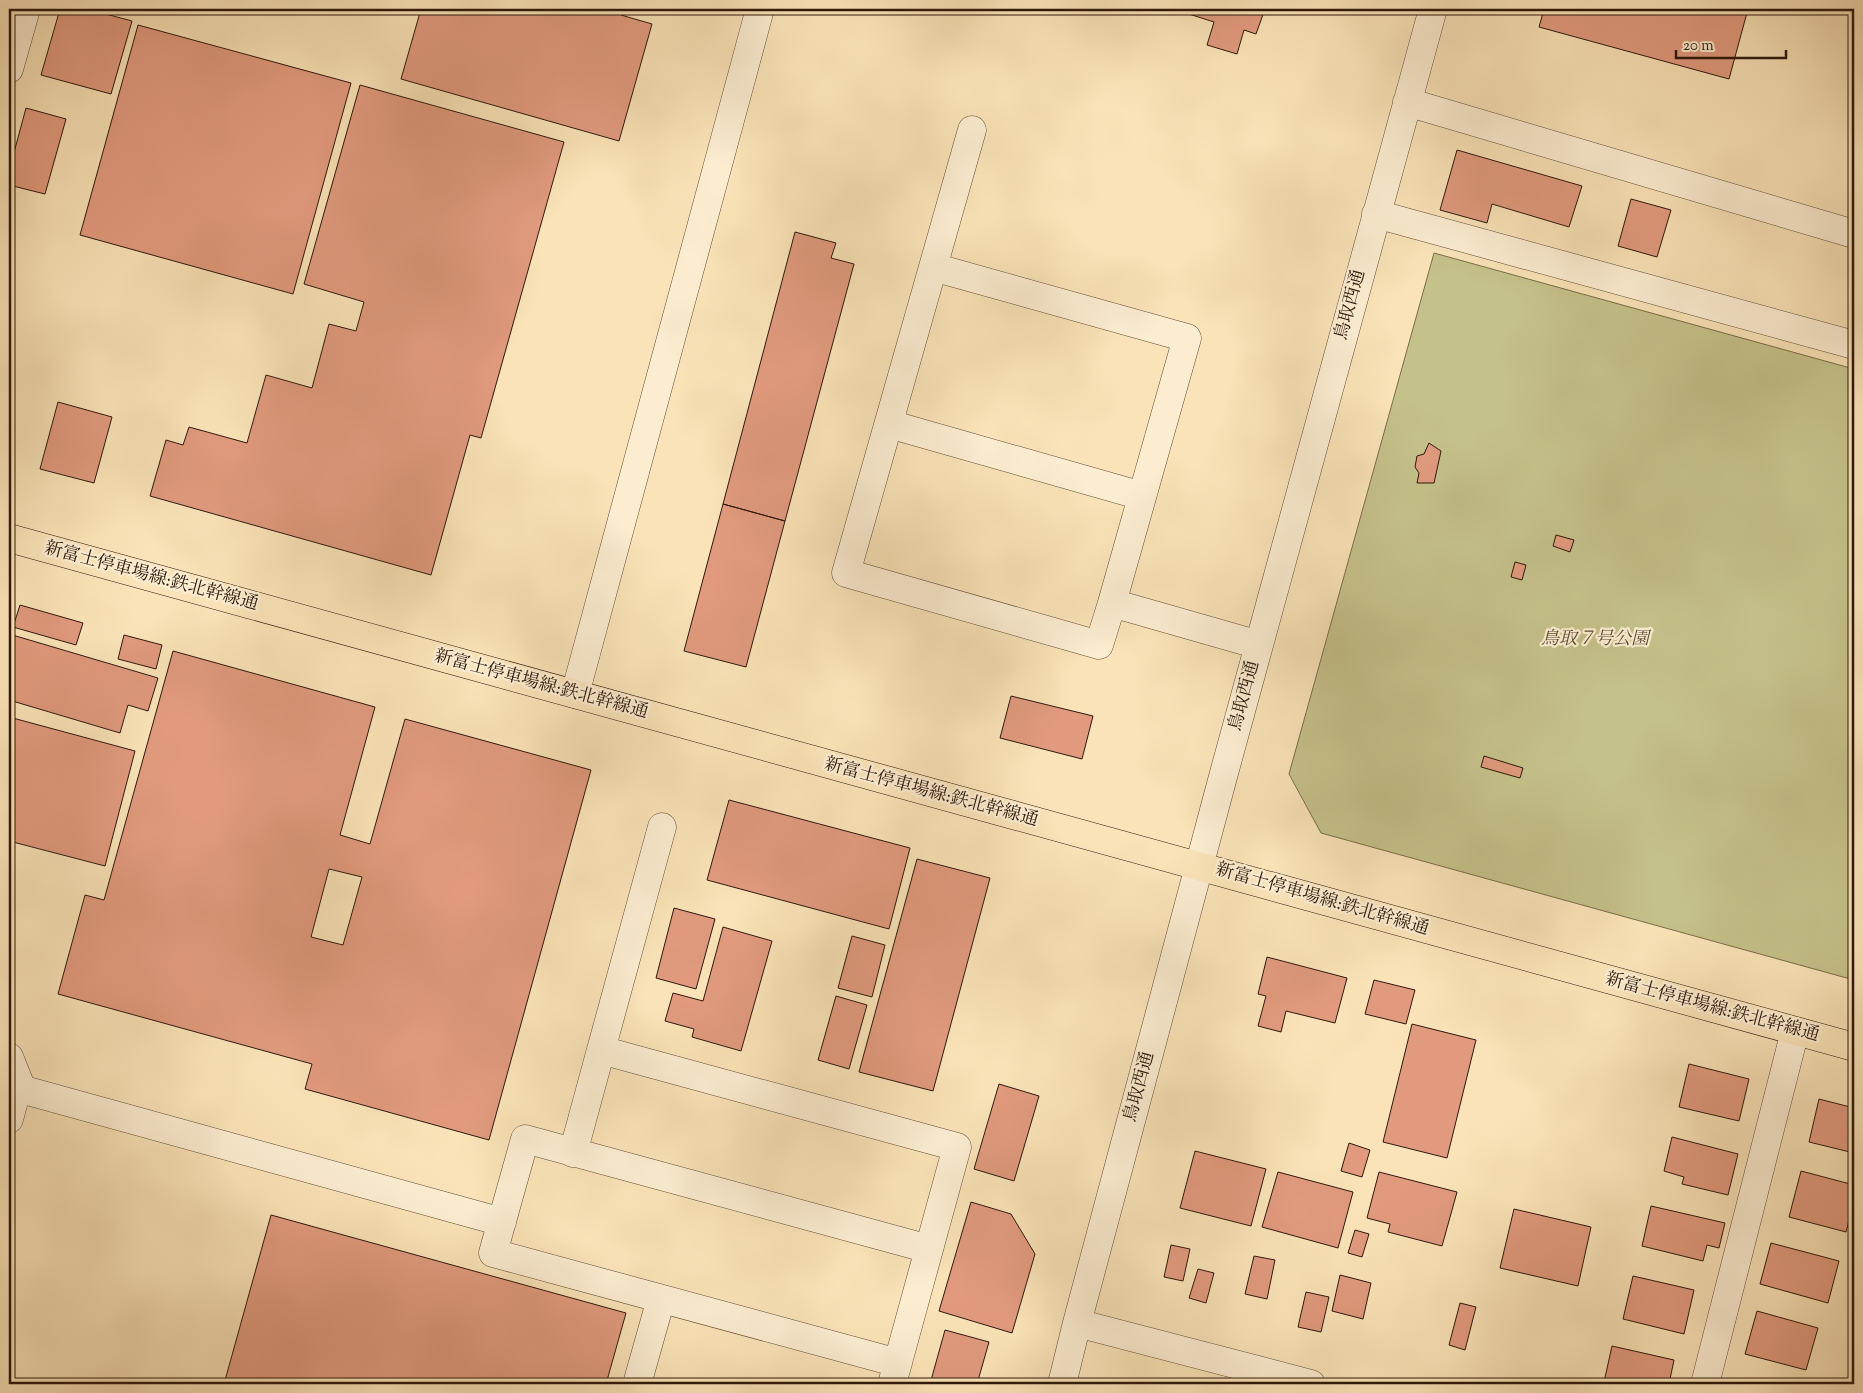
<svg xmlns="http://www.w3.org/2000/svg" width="1863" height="1393" font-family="'Sorts Mill Goudy','Noto Serif JP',serif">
  <rect width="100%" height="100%" fill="#fae3b8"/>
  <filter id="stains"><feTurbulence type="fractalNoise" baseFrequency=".004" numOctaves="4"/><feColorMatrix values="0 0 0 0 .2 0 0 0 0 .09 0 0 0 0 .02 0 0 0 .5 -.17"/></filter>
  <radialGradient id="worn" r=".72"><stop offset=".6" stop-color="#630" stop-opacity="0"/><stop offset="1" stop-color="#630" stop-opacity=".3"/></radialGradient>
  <path fill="#c5c18a" stroke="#796c4a" d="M1434,253L1854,369V980L1321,833L1289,774Z"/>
  <path fill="#e19a7e" stroke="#2d180b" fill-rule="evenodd" d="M60,9H87L132,21L111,94L41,75Z
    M421,9H623L621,15L652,24L619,141L401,79Z
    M1173,9H1265L1256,34L1244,30L1237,54L1207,45L1214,22Z
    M1544,9H1748L1729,79L1539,27Z
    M138,25L351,83L293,294L80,235Z
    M360,85L564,142L481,438L470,435L431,575L150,496L166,440L183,445L189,427L247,443L266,375L312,388L329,324L356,331L364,302L304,284Z
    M26,108L66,119L45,194L9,185V171Z
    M1457,150L1582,186L1569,227L1492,204L1487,223L1440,210Z
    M1631,199L1671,210L1657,257L1618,246Z
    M795,232L836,243L831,258L854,264L785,521L723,504Z
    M58,402L112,417L94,483L40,469Z
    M1429,443L1441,451L1434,483H1417L1419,473L1415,467L1417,456L1424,454Z
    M723,504L785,521L746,667L684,651Z
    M1556,535L1574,540L1570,552L1553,546Z
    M1515,562L1526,565L1522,580L1511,577Z
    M20,605L83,623L76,645L13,627Z
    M9,634L158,678L148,711L128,705L120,733L9,700Z
    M124,635L162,645L156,669L118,659Z
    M173,651L375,707L340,835L370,844L405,719L591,770L489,1140L305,1089L312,1064L58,994L85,895L104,900ZM329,869L362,877L343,945L311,937Z
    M1011,696L1093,716L1082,759L1000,738Z
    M9,717L135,751L105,866L9,841Z
    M1484,756L1523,768L1520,778L1481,767Z
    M729,800L910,848L889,929L707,880Z
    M917,859L990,878L933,1091L859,1072Z
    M674,908L715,919L696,989L656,978Z
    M723,927L772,941L741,1051L692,1037L694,1029L665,1021L673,993L703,1001Z
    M852,936L885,945L872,997L838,988Z
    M1267,957L1347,978L1335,1023L1286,1011L1281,1032L1258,1026L1266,996L1258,994Z
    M1374,980L1415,990L1406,1024L1365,1014Z
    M836,996L867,1005L849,1069L818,1060Z
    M1412,1024L1476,1040L1447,1158L1383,1142Z
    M1689,1064L1749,1079L1739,1121L1679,1107Z
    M999,1084L1039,1096L1014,1181L974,1169Z
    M1819,1099L1854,1108V1153L1809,1142Z
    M1672,1137L1738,1154L1728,1195L1682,1184L1684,1177L1664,1171Z
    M1349,1143L1370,1150L1362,1177L1341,1171Z
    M1195,1151L1266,1169L1251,1226L1180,1208Z
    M1801,1171L1854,1185V1200L1846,1232L1789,1217Z
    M1278,1172L1353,1192L1338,1248L1262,1227Z
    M1379,1172L1457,1192L1442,1246L1388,1232L1390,1224L1367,1218Z
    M971,1202L1011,1214L1035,1254L1012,1333L939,1311Z
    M1651,1206L1725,1223L1719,1248L1707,1245L1703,1261L1642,1246Z
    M1514,1209L1591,1227L1578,1286L1500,1268Z
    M271,1215L626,1313L606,1384H224Z
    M1355,1230L1369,1234L1362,1257L1348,1253Z
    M1771,1243L1839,1261L1828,1303L1760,1284Z
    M1171,1245L1190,1249L1183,1281L1164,1277Z
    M1254,1256L1275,1260L1267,1299L1245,1294Z
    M1198,1269L1214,1273L1206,1303L1189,1298Z
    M1340,1275L1371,1283L1363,1319L1332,1311Z
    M1633,1276L1694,1290L1684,1334L1623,1319Z
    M1306,1292L1329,1297L1321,1332L1298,1327Z
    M1460,1303L1476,1307L1465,1350L1449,1345Z
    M1757,1311L1818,1328L1806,1370L1745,1354Z
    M945,1330L989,1342L977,1384H930Z
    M1612,1346L1674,1360L1669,1384H1614L1604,1382Z
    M1744,1379L1763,1384H1742Z"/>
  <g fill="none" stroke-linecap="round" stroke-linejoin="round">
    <g stroke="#604b36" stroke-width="29">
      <path id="minor" d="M9,69L26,9
        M1407,102L1854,234
        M972,130L846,573L1099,645L1112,603
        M1376,214L1854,345
        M933,267L1187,338L1112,603L1259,645
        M889,424L1142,496
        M575,694L760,9
        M662,827L601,1050L957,1147L892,1384
        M9,1057L19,1082L9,1119
        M17,1088L502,1222
        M573,1153L601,1050
        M1077,1323L1311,1384
        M898,1363L493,1253L525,1139L929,1249
        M637,1384L661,1299
        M1062,1384L1077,1323L1224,773L1433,9
        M1705,1384L1795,1031"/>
    </g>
    <g stroke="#2d180b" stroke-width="29">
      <path id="major" d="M9,538L1854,1047"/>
    </g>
    <use href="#minor" stroke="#fcedd1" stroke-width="28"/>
    <use href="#major" stroke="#fae3b8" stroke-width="28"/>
  </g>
  <g text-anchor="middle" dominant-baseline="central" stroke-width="4.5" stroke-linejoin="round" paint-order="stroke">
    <g font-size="18" fill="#2d180b" stroke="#fcedd1">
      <text transform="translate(1351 305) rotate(-75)">鳥取西通</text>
      <text transform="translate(151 577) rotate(15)">新富士停車場線:鉄北幹線通</text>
      <text transform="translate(541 685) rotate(15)">新富士停車場線:鉄北幹線通</text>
      <text transform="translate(1245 696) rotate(-75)">鳥取西通</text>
      <text transform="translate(931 793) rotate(15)">新富士停車場線:鉄北幹線通</text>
      <text transform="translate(1322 900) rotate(16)">新富士停車場線:鉄北幹線通</text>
      <text transform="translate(1712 1008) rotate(15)">新富士停車場線:鉄北幹線通</text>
      <text transform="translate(1140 1087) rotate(-75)">鳥取西通</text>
    </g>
    <g font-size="18" font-style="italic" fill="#5b4b31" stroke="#fcedd1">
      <text x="1595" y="640">鳥取７号公園</text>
    </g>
  </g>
  <rect width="1863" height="1393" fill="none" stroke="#fae3b8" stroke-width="30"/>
  <rect x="10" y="10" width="1843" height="1373" fill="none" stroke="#2d180b" stroke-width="2.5"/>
  <rect x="15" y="15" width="1833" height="1363" fill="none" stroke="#2d180b"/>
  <path d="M1676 50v8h110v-8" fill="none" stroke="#2d180b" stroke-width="2.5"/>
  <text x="1683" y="50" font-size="15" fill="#2d180b" stroke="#fcedd1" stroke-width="4" paint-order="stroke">20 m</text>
  <rect width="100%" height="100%" filter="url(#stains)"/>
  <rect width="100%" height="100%" fill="url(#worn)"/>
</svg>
